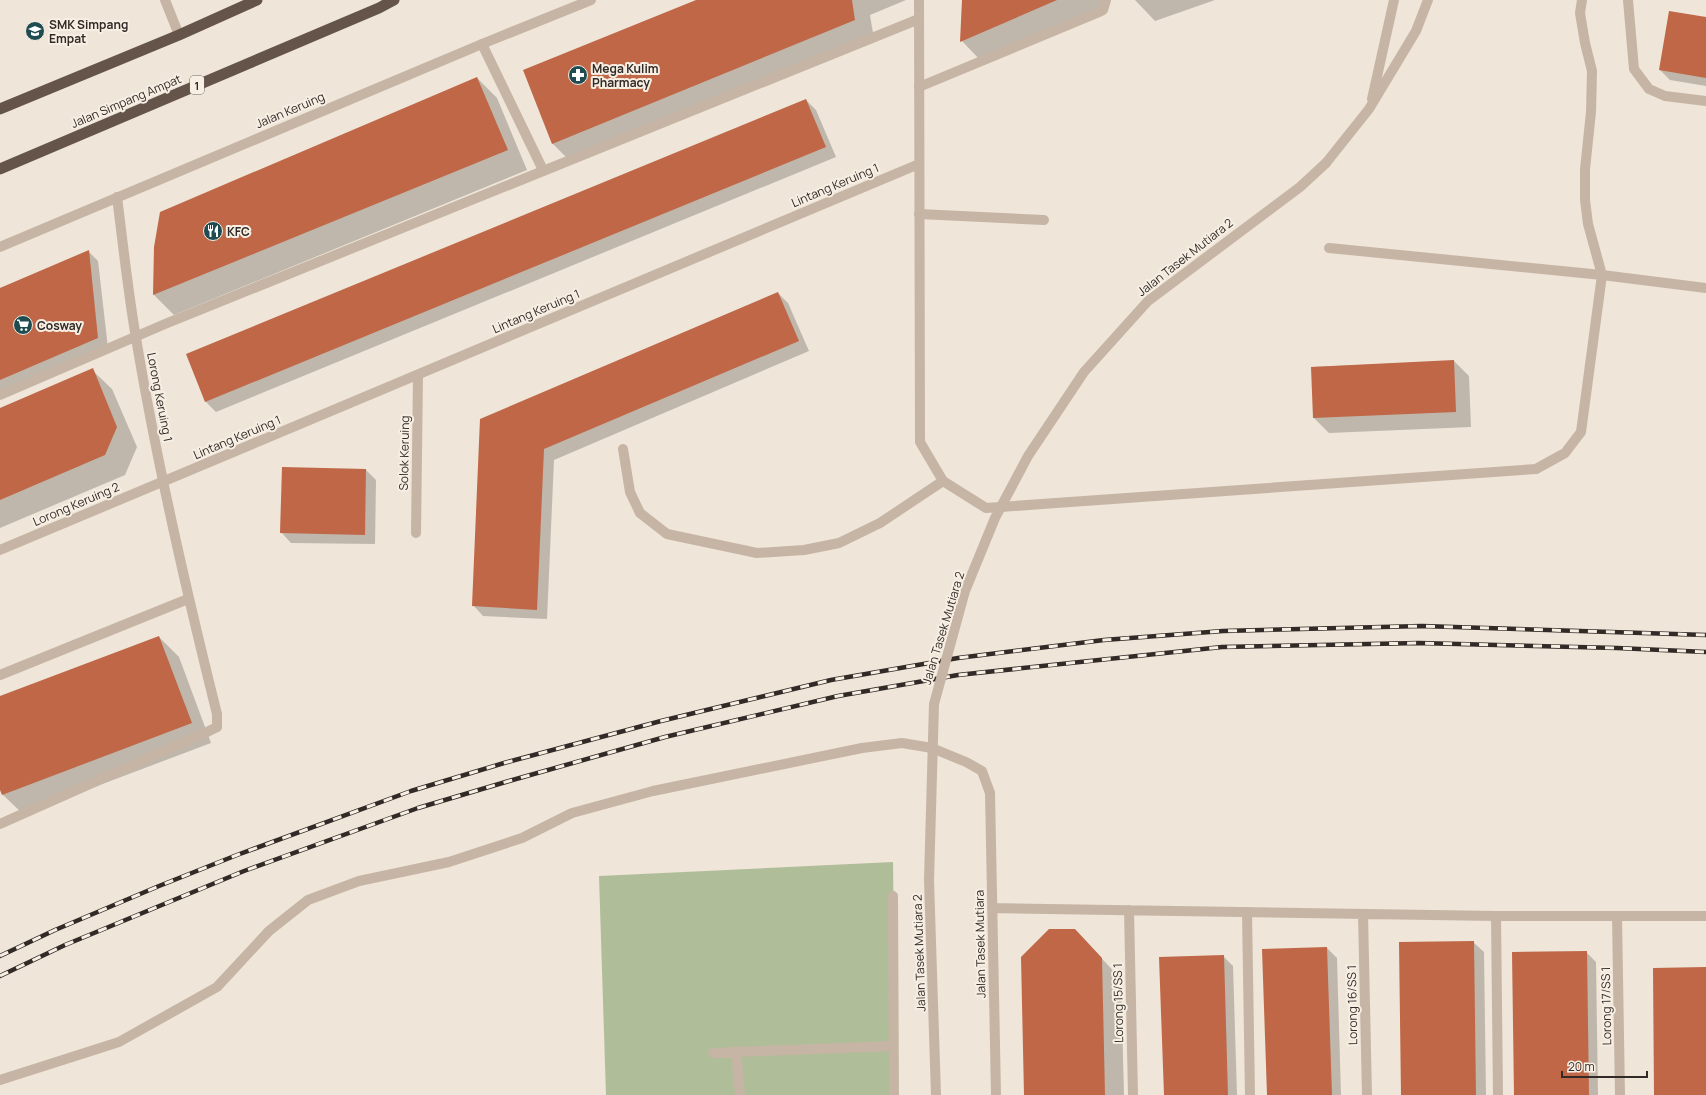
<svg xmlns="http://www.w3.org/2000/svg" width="1706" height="1095" font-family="Manrope,sans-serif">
  <rect width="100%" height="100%" fill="#efe5d8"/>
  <path fill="#b0bd99" d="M893,862L896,1095H606L599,876Z"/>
  <path fill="#0003" d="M699,0H906L870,15L874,39L572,163L552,143Z
    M963,0H1108L1109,6L981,61L962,41Z
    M1135,0H1215L1155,21Z
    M1706,18V86L1670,80L1660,70Z
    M477,78L497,98L527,170L174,315L154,295L155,247Z
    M806,100L816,110L836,157L216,412L206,402L187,355Z
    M88,251L98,261L108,348L0,395V289Z
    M778,293L788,303L809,351L554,460L547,619L483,616L473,605L481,420Z
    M1454,361L1469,376L1471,427L1329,433L1314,418L1312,367Z
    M92,370L112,389L137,447L125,475L0,528V409Z
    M283,468L366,470L376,480L375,544L291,543L281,532Z
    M159,637L179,657L211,743L23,814L3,795L0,787V697Z
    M1075,930L1121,979L1124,1095H1025Z
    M1473,942L1484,952L1486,1095H1402Z
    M1327,948L1337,958L1341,1095H1268Z
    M1586,952L1596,962L1598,1095H1515Z
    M1223,956L1233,966L1237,1095H1165Z"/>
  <path fill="#bf6747" d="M696,0H852L855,20L552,144L523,70Z
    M962,0H1057L960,42Z
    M1669,11L1706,17V78L1659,70Z
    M477,77L508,150L153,295L154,247L160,212Z
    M806,99L826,147L205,402L186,354Z
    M89,250L98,338L0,380V288Z
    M778,292L799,341L544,449L537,610L472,606L480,419Z
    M1454,360L1456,412L1313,418L1311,367Z
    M93,368L117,427L105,455L0,500V408Z
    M282,467L366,469L365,535L280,533Z
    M159,636L192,723L2,795L0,790V696Z
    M1049,929H1075L1102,958L1105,1095H1024L1021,957Z
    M1474,941L1476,1095H1401L1399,942Z
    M1327,947L1332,1095H1267L1262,949Z
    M1587,951L1589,1095H1514L1512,952Z
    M1224,955L1228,1095H1164L1159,957Z
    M1706,967V1095H1654L1653,968Z"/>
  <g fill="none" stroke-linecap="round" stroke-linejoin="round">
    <path stroke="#c6b5a5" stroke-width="10" d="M165,0L179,35
      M1628,0L1634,69L1649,89L1665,96L1706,101
      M482,44L543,170
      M919,87L1097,13L1103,10L1106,0
      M919,214L1044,220
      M1329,248L1602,275L1588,224L1585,200V169L1591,112L1592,71L1585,43L1580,13L1582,0
      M0,395L165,324L919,19
      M623,449L630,492L640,513L667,534L757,553L804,550L839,543L880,523L943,481
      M0,824L207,732L217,727
      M893,896L894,1095
      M1247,912L1250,1095
      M1496,916L1498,1095
      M736,1051L740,1095
      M713,1053L893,1046
      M0,1080L119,1042L217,987L269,931L308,900L359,881L449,862L522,838L572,813L653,791L862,748L902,743L932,748L966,762L982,771L990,793"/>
    <path stroke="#c6b5a5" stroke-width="10" d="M919,0L920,442L943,481L986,508L1536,469L1565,453L1581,432L1602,275L1706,288
      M117,197C123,244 128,292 136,338C157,465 186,590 217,714V727
      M0,247L482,44L591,0
      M416,533L418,375
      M0,550L919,164
      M0,675L188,599
      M990,793L996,1095
      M992,908L1496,916H1706
      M1129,910L1133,1095
      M1363,914L1367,1095
      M1617,917L1620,1095"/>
    <path stroke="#c6b5a5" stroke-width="10" d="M1372,99L1394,0
      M1326,163L1369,109L1416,31L1428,0
      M929,880L936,1095"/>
    <path stroke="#64544a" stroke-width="11" d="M0,109L179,35L257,0
      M0,169L379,8L394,0"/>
    <g stroke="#322a26" stroke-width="4.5">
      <path id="rail" d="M0,956L55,930L159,886L237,855L411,791L504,763L661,721L831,680L958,658L1104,640L1223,631L1422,626L1706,635
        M0,976L65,945L244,871L418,808L509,781L665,737L838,696L958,675L1222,647L1419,643L1617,648L1706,652"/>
    </g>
    <use href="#rail" stroke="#f7efe4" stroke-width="3" stroke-dasharray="9" stroke-linecap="butt"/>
    <path stroke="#c6b5a5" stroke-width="10" d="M929,880L934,704L965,591L995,518L1028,456L1084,372L1148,301L1300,187L1326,163"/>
  </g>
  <defs>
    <g id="school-disc" transform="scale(1)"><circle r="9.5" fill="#1e4c51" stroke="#f7efe4"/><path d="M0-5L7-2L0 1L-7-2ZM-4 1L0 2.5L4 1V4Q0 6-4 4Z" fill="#fff"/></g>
    <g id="pharmacy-disc" transform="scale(1)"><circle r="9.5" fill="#1e4c51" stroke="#f7efe4"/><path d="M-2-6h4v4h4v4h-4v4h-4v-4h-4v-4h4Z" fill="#fff"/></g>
    <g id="restaurant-disc" transform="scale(1)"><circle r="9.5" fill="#1e4c51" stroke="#f7efe4"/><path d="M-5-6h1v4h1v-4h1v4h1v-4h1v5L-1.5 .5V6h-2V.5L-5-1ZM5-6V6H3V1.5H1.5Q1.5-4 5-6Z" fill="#fff"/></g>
    <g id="supermarket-disc" transform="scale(1)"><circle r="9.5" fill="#1e4c51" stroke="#f7efe4"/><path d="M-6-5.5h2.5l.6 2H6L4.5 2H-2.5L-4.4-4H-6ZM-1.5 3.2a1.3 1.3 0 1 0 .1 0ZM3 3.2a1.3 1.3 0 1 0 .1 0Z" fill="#fff"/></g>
  </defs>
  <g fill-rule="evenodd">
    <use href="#school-disc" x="35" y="31"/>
    <use href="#pharmacy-disc" x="578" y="75"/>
    <use href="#restaurant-disc" x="213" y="231"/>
    <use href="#supermarket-disc" x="23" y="325"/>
  </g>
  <g text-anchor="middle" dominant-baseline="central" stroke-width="4" stroke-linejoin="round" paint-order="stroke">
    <rect fill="#f7efe4" stroke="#6d655f" stroke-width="1" x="190" y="76" width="14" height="18" rx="3"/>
    <g font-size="11" font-weight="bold" fill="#322a26">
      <text x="197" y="85">1</text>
    </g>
    <g font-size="12" font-weight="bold" fill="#322a26" stroke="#f7efe4" text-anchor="start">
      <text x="49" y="24">SMK Simpang<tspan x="49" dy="14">Empat</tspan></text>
      <text x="592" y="68">Mega Kulim<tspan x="592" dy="14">Pharmacy</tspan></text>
      <text x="227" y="231">KFC</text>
      <text x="37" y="325">Cosway</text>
    </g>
    <g font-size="12" fill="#322a26" stroke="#f7efe4">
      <text transform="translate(126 101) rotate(-23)">Jalan Simpang Ampat</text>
      <text transform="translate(290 110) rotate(-23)">Jalan Keruing</text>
      <text transform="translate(835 185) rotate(-23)">Lintang Keruing 1</text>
      <text transform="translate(1185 257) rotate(-38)">Jalan Tasek Mutiara 2</text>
      <text transform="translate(536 311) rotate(-23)">Lintang Keruing 1</text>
      <text transform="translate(160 397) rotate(79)">Lorong Keruing 1</text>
      <text transform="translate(237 437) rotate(-23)">Lintang Keruing 1</text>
      <text transform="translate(404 453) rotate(-89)">Solok Keruing</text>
      <text transform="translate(76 504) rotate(-23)">Lorong Keruing 2</text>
      <text transform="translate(943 628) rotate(-73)">Jalan Tasek Mutiara 2</text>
      <text transform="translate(980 944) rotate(-91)">Jalan Tasek Mutiara</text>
      <text transform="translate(919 953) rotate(-92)">Jalan Tasek Mutiara 2</text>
      <text transform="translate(1118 1003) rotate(-91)">Lorong 15/SS 1</text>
      <text transform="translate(1352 1005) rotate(-91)">Lorong 16/SS 1</text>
      <text transform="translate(1606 1006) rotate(-91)">Lorong 17/SS 1</text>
    </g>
  </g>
  <path d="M1562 1071v6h85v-6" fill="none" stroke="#322a26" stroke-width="2"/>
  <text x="1568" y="1071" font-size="12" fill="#322a26" stroke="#f7efe4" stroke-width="3" paint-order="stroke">20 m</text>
</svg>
